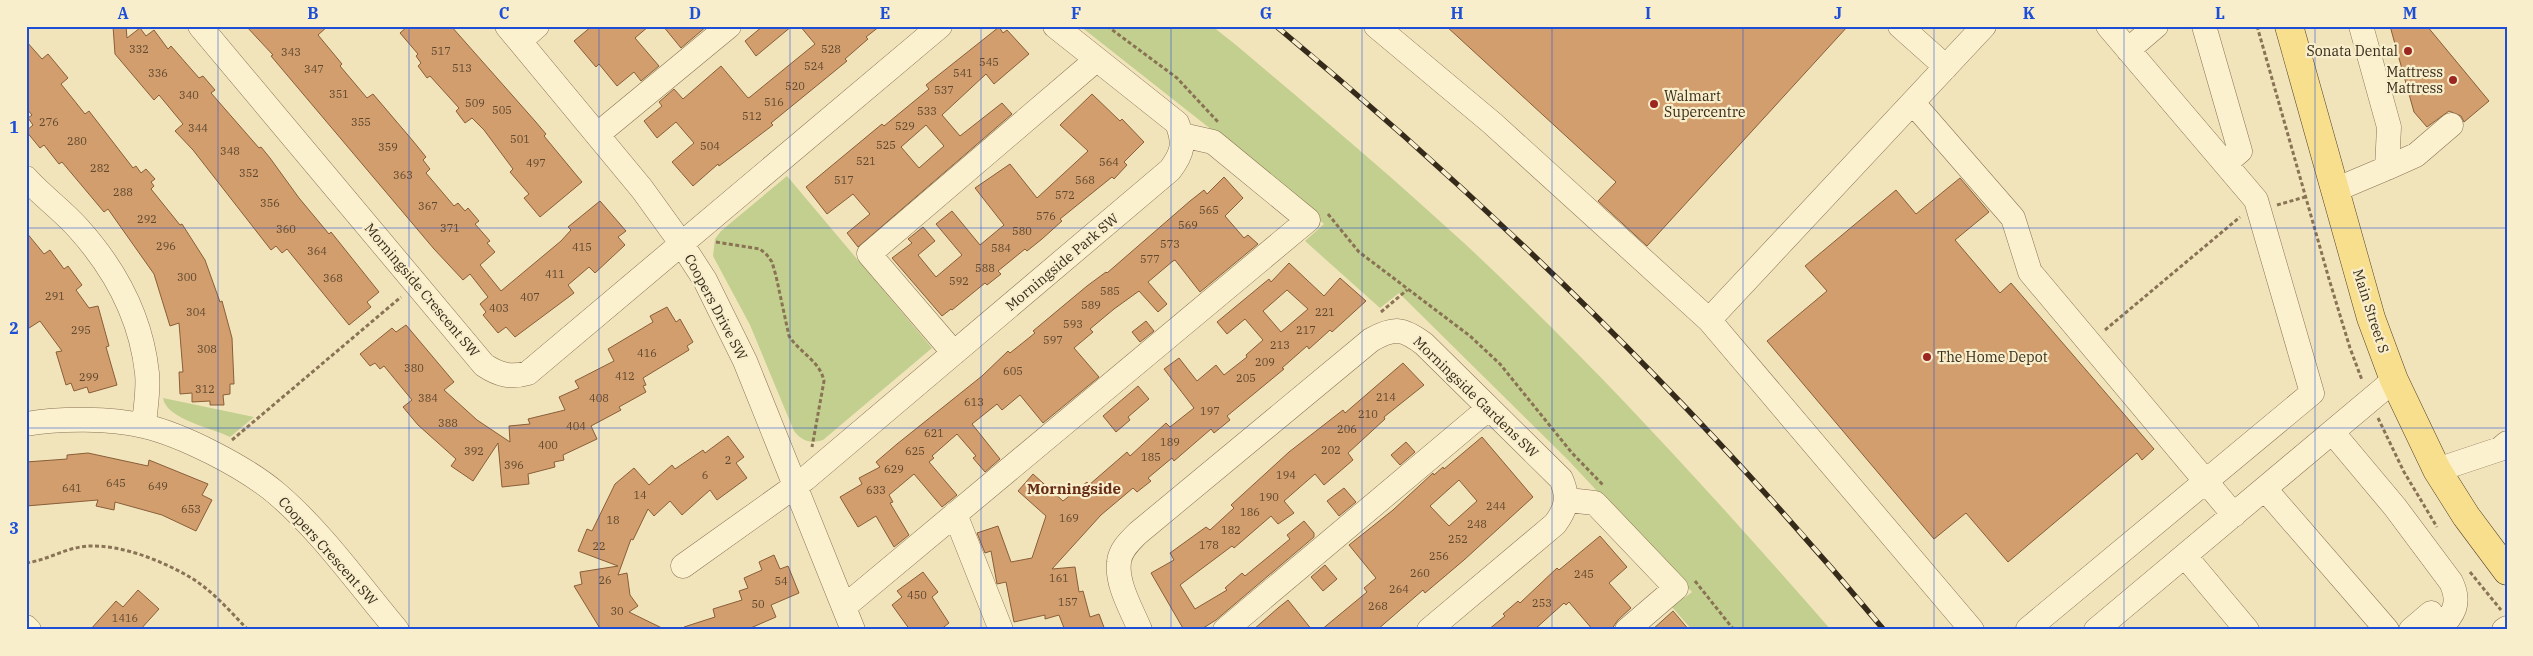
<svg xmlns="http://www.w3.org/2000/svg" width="2533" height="656" font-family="'IBM Plex Serif',serif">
  <rect width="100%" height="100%" fill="#f1e4bb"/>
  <path fill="#c3cf8e" d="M1080,26H1212L1236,45C1313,110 1390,175 1464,243C1594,364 1714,496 1831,630H1692L1672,607L1692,592L1568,460L1399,293L1380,308L1305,241L1324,224L1231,145Z
    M787,176L932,348L823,440C810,444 802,441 794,431L750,325L713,256L715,239L721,231Z
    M163,398L254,417L230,437C212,428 166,419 163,398Z"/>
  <path fill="#d29e6d" stroke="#895e38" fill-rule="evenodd" d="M113,26H126L127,38L140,28L146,36L154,30L168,49L171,46L199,78L203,76L215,90L211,93L259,148L261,147L270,158L299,198L329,234L331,232L379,292L367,302L371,307L349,325L287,249L282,253L276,246L271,250L193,150L175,131L183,124L159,95L154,100L115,54Z
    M246,26H328L318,35L342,64L340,66L367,98L373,94L413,141L426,157L423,160L430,169L426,173L454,206L458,203L465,211L468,208L479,221L475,224L490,241L487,243L495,252L480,265L501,291L561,241L571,230L568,227L600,201L626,231L618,237L625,245L595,273L589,267L568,285L574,293L515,337L506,327L498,333L483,315L486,312L480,304L488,297L470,274L463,280L434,249L271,56L273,55Z
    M408,26H451L535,121L546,134L544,136L582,182L540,217L524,198L529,194L510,172L513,169L484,130L472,118L465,123L456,111L459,108L430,76L427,78L418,66L421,63L416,56L418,54L400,33Z
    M592,26H649L635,38L659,66L641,81L634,72L617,86L599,64L596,67L574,41Z
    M663,26H707L681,48Z
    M763,26H792L756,56L745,41Z
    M800,26H880L866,37L868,39L845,59L847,61L771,123L773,125L719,166L718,164L693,186L672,162L694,143L676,122L657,138L644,121L662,106L659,102L674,89L683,99L721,66L748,98L750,97L815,44Z
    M1446,26H1848L1647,246L1598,201L1616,182Z
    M2390,26H2427L2489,101L2464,122L2461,116L2449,111L2427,127L2414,112Z
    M999,27L1003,33L1007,30L1029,54L994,84L986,74L942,115L960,136L1002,103L1012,114L858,247L847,233L870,214L853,194L827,214L806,187L882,124L884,126L929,89L926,85ZM926,125L944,146L919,168L901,147Z
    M26,41L42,59L48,54L68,78L61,84L85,114L89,111L133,168L136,166L141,173L146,169L155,179L151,182L154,186L151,189L180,225L182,224L205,260L220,302L222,301L232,338L234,384H230V394L223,395L224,405H210V401L192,402V393L180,394L179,372H183L179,323L170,326L154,274L108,209L104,212L62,162L59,164L44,145L40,148L26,131L33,125L28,118L32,115L26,108Z
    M1092,94L1120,121L1122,119L1144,142L1124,162L1127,165L1114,179L1112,177L1060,219L1062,221L1042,239L1027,251L1025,249L998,271L1001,274L987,285L985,283L952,310L951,309L942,316L892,258L912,243L908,239L923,227L935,241L918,255L936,277L962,255L936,224L952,211L980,245L1004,225L975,188L1010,164L1037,198L1088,151L1060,125Z
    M1224,177L1243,198L1225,216L1244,238L1248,235L1258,244L1200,292L1175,260L1173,261L1148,282L1167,304L1158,312L1139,291L1114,309L1090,329L1093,332L1074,348L1099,377L1043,423L1020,395L1002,410L997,404L972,424L1000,459L985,472L973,458L976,456L957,434L932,456L934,458L929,462L957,495L942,507L914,474L889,495L893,502L890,503L909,535L894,547L876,516L858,527L840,497L862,484L859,478L880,467L876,462L897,444L982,376L1008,351L1010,353L1035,333L1033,331L1087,286L1106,272L1107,273L1190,201L1204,190L1207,194Z
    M1960,178L1989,212L1955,240L2000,293L2011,283L2154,449L2142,460L2137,453L2008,562L1966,513L1934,539L1767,341L1827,291L1805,266L1896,190L1916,214Z
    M26,232L44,254L50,250L64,269L68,266L82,285L76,290L89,308L98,306L109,346L106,347L117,385L89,393L87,387L74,391L71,383L66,385L56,352L62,351L40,321L26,330Z
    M1289,263L1324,296L1340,278L1366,301L1332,332L1330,330L1309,349L1307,346L1282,368L1284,369L1227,416L1230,420L1214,433L1211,429L1174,461L1172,458L1148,478L1151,481L1137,492L1133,488L1101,515L1052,569L1075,567L1079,592L1083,591L1090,617L1099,614L1105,630H1061L1064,628L1059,615L1045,619V615L1014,622L1006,582L997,584L991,551L985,553L977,533L998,526L1011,562L1032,558L1046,516L1018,491L1033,474L1063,501L1087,482L1089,485L1127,452L1130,456L1166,423L1170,427L1194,408L1164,369L1179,358L1197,381L1216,365L1224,375L1247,357L1246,355L1263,340L1245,319L1227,334L1217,322L1269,279L1271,282ZM1287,290L1308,309L1281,332L1263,311Z
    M667,307L676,322L680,319L693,342L687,346L689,350L643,378L646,385L643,386L646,392L619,407L621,410L591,426L597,439L563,455L564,460L554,462L555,467L528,474L529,484L502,487L498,443L473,481L451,466L456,459L418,425L403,407L412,400L384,366L380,369L375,363L370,366L360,354L392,328L396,332L406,325L454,382L444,390L477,420L510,442L509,426L530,424L528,419L565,410L559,397L579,388L575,381L614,361L608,349L653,322L650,316Z
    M1146,321L1154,331L1140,342L1132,332Z
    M1403,363L1424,385L1384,417L1385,419L1348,453L1353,460L1324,485L1315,474L1284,501L1294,513L1278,524L1271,516L1234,548L1232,546L1180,585L1195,609L1227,590L1225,588L1242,573L1245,576L1290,539L1287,535L1304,521L1314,533V537L1216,620L1200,630H1184L1151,573L1174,560L1170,553L1206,527L1210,530L1234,508L1231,505L1289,452L1343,410L1345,413Z
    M1138,386L1149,399L1128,417L1130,420L1116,432L1103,416Z
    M728,436L744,457L736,463L747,478L717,500L710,490L682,515L670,501L654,516L648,509L633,540L631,539L618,575L627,573L630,595L638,606L629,612L666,630H601L574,586L582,584L580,572L618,566L578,551L587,529L592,531L615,484L634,468L649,485L672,465L675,469L703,450L705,453Z
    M1482,437L1533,497L1464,560L1425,593L1423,590L1377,630H1321L1367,592L1364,588L1376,578L1349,545L1393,510L1433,473L1434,475L1443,467L1444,469ZM1459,480L1477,501L1449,526L1430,506Z
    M1406,442L1415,452L1400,465L1391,455Z
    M88,453L148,466L149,460L208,484L202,495L212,500L196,531L162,515L115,502L114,510L96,506L98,500L26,506V462L67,459V455Z
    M1344,488L1356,502L1339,516L1327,501Z
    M1600,536L1627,567L1609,583L1631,608L1618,620L1611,630H1593L1569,602L1566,605L1564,603L1534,630H1488L1505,616L1503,614L1518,601L1520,603L1557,568L1559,570Z
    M774,555L780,569L788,566L799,593L771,605L776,617L746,630H684V627L715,617L713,609L742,600L739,591L748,588L744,578L762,570L759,562Z
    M1325,565L1337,579L1323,591L1311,577Z
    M923,572L938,592L932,597L949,623L940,630H910L892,605L902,597L897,591Z
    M138,590L159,609L140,630H90L116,601L123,607Z
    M1288,600L1312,630H1253L1278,608Z
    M1673,611L1689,630H1652Z"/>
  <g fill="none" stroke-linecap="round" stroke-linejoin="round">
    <g stroke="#897354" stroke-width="25">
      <path id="minor" d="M200,26L484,365C499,375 511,378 528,373L940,26
        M507,26L642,189L681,243L705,280L745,361L853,630
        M1376,26L1492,123L1709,320
        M1900,26L1946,67
        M2204,26L2240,151L2226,163
        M520,41L537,26
        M2128,50L2156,26
        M1913,103L2013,218L2030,272L2234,515
        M598,134L729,26
        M2387,168L2416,155L2451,125
        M26,178C42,196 62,210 78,228C115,269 141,317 147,373C149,390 145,409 144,426
        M2335,190L2387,168L2389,127L2361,26
        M954,353L869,254L1096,60
        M26,424C60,418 111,418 144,426C183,435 245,467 276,493C321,531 359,585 397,630
        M2333,433L2395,507L2451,582C2461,603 2454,615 2438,630
        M2437,470L2500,449L2507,443
        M2265,489L2387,630
        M1568,500L1595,503L1676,588L1627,630
        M955,514L1001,630
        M2185,556L2247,630
        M683,566L805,479L1170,170C1183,153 1185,143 1177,123L1055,26
        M844,607L1308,220L1213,142L1182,135
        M26,627L29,630
        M2028,629L2312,393L2256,200L2108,26
        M1140,630C1132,610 1116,584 1119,562C1120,550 1130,541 1138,533L1371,340C1394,327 1403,328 1424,344L1561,479C1569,497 1567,508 1555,524L1429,630
        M1225,630L1489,408
        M1972,630L1709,320L1984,26
        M2096,630L2394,380
        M2411,630L2431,613
        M2504,630L2507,628"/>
    </g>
    <g stroke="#554129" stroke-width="29">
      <path id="major" d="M2289,26L2371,318L2394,380L2437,470L2466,516L2507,571"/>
    </g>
    <path stroke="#897354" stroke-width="3" stroke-dasharray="4 2.5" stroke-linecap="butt" d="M1107,26L1177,78L1218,122
      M2257,26L2329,279L2350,348L2362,380
      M2277,205L2305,197
      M1328,214L1359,252L1470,336L1500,364L1572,453L1603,485
      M716,242L760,249L767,255L772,262L776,276L789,336C800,353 820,361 824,381L812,447
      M1381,312L1407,290
      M2105,330L2240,217
      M2378,418L2404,472L2437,527
      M232,440L401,297
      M26,563C48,560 67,547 89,546C122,545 160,560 188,576C211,589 230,611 248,630
      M2470,572L2501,610
      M1695,581L1734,630"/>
    <use href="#minor" stroke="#fbf1ce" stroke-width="24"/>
    <use href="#major" stroke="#f8df8e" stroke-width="28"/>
    <g stroke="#362a1a" stroke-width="5.5">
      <path id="rail" d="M1276,26C1496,209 1701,410 1884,630"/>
    </g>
    <use href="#rail" stroke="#f8eecb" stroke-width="4" stroke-dasharray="11" stroke-linecap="butt"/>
  </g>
  <path fill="none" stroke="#1d4ed8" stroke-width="1" stroke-opacity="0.55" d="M218,26V630M409,26V630M599,26V630M790,26V630M981,26V630M1171,26V630M1362,26V630M1552,26V630M1743,26V630M1934,26V630M2124,26V630M2315,26V630M26,228H2507M26,428H2507"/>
  <g fill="#9c2720" stroke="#f8eecb" stroke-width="2">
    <circle cx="2408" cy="51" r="5"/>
    <circle cx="2453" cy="80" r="5"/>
    <circle cx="1654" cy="104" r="5"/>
    <circle cx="1927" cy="357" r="5"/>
  </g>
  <g text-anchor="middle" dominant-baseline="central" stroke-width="4.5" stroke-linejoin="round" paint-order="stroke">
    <g font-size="11" fill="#5d472f">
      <text x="139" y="49">332</text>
      <text x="831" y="49">528</text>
      <text x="441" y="51">517</text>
      <text x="291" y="52">343</text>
      <text x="989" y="62">545</text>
      <text x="814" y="66">524</text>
      <text x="462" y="68">513</text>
      <text x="314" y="69">347</text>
      <text x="158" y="73">336</text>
      <text x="963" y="73">541</text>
      <text x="795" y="86">520</text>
      <text x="944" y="90">537</text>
      <text x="339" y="94">351</text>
      <text x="189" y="95">340</text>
      <text x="774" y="102">516</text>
      <text x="475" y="103">509</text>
      <text x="502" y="110">505</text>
      <text x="927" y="111">533</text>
      <text x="752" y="116">512</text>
      <text x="49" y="122">276</text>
      <text x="361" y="122">355</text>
      <text x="905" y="126">529</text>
      <text x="198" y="128">344</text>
      <text x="520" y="139">501</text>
      <text x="77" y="141">280</text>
      <text x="886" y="145">525</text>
      <text x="710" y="146">504</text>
      <text x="388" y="147">359</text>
      <text x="230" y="151">348</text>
      <text x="866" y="161">521</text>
      <text x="1109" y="162">564</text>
      <text x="536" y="163">497</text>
      <text x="100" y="168">282</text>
      <text x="249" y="173">352</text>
      <text x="403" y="175">363</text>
      <text x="844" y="180">517</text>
      <text x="1085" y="180">568</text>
      <text x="123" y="192">288</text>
      <text x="1065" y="195">572</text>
      <text x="270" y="203">356</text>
      <text x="428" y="206">367</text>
      <text x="1209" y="210">565</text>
      <text x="1046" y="216">576</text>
      <text x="147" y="219">292</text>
      <text x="1188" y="225">569</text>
      <text x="450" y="228">371</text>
      <text x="286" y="229">360</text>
      <text x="1022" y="231">580</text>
      <text x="1170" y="244">573</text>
      <text x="166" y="246">296</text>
      <text x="582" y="247">415</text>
      <text x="1001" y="248">584</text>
      <text x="317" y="251">364</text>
      <text x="1150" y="259">577</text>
      <text x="985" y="268">588</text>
      <text x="555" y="274">411</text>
      <text x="187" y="277">300</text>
      <text x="333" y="278">368</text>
      <text x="959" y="281">592</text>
      <text x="1110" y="291">585</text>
      <text x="55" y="296">291</text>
      <text x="530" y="297">407</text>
      <text x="1091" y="305">589</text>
      <text x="499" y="308">403</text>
      <text x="196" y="312">304</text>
      <text x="1325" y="312">221</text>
      <text x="1073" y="324">593</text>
      <text x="81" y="330">295</text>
      <text x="1306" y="330">217</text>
      <text x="1053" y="340">597</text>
      <text x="1280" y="345">213</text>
      <text x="207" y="349">308</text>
      <text x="647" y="353">416</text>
      <text x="1265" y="362">209</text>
      <text x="414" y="368">380</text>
      <text x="1013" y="371">605</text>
      <text x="625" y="376">412</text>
      <text x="89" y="377">299</text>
      <text x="1246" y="378">205</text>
      <text x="205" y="389">312</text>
      <text x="1386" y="397">214</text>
      <text x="428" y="398">384</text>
      <text x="599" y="398">408</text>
      <text x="974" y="402">613</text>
      <text x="1210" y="411">197</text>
      <text x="1368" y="414">210</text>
      <text x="448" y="423">388</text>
      <text x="576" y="426">404</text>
      <text x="1347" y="429">206</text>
      <text x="934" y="433">621</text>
      <text x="1170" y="442">189</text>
      <text x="548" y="445">400</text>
      <text x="1331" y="450">202</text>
      <text x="474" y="451">392</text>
      <text x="915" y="451">625</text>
      <text x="1151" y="457">185</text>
      <text x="728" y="460">2</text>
      <text x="514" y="465">396</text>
      <text x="894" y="469">629</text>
      <text x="705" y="475">6</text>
      <text x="1286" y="475">194</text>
      <text x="116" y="483">645</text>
      <text x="158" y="486">649</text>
      <text x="72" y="488">641</text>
      <text x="876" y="490">633</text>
      <text x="640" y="495">14</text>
      <text x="1269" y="497">190</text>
      <text x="1496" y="506">244</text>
      <text x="191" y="509">653</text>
      <text x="1250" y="512">186</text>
      <text x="1069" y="518">169</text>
      <text x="613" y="520">18</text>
      <text x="1477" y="524">248</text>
      <text x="1231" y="530">182</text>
      <text x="1458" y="539">252</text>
      <text x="1209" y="545">178</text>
      <text x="599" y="546">22</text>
      <text x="1439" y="556">256</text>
      <text x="1420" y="573">260</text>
      <text x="1584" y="574">245</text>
      <text x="1059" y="578">161</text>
      <text x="605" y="580">26</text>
      <text x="781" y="581">54</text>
      <text x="1399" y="589">264</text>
      <text x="917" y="595">450</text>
      <text x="1068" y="602">157</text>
      <text x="1542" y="603">253</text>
      <text x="758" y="604">50</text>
      <text x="1378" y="606">268</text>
      <text x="617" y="611">30</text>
      <text x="125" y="618">1416</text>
    </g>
    <g font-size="14" fill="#362a1a" stroke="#f8eecb" text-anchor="end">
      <text x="2398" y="51">Sonata Dental</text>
      <text x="2443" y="72">Mattress<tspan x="2443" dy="16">Mattress</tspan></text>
      <text x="1664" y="96" text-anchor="start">Walmart<tspan x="1664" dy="16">Supercentre</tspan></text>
      <text x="1937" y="357" text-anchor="start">The Home Depot</text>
    </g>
    <g font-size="14" fill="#362a1a" stroke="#f8eecb">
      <text transform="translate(1062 262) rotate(-40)">Morningside Park SW</text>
      <text transform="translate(422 290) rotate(50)">Morningside Crescent SW</text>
      <text transform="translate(716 307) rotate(62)">Coopers Drive SW</text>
      <text transform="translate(2371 311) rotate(72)">Main Street S</text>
      <text transform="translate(1476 397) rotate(44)">Morningside Gardens SW</text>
      <text transform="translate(328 551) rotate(48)">Coopers Crescent SW</text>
    </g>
    <g font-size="15" font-weight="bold" fill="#662c16" stroke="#f8eecb">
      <text x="1074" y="488">Morningside</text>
    </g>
  </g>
  <rect width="2533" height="656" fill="none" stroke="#f8eecb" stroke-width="55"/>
  <rect x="28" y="28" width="2478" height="600" fill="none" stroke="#1d4ed8" stroke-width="2"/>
  <g font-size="16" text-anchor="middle" font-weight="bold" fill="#1d4ed8">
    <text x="123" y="19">A</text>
    <text x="313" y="19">B</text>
    <text x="504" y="19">C</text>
    <text x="695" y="19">D</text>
    <text x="885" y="19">E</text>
    <text x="1076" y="19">F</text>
    <text x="1266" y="19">G</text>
    <text x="1457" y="19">H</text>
    <text x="1648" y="19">I</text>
    <text x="1838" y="19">J</text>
    <text x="2029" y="19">K</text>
    <text x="2220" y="19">L</text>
    <text x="2410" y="19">M</text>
    <text x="14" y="133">1</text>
    <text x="14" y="334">2</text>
    <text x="14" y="534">3</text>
  </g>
</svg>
